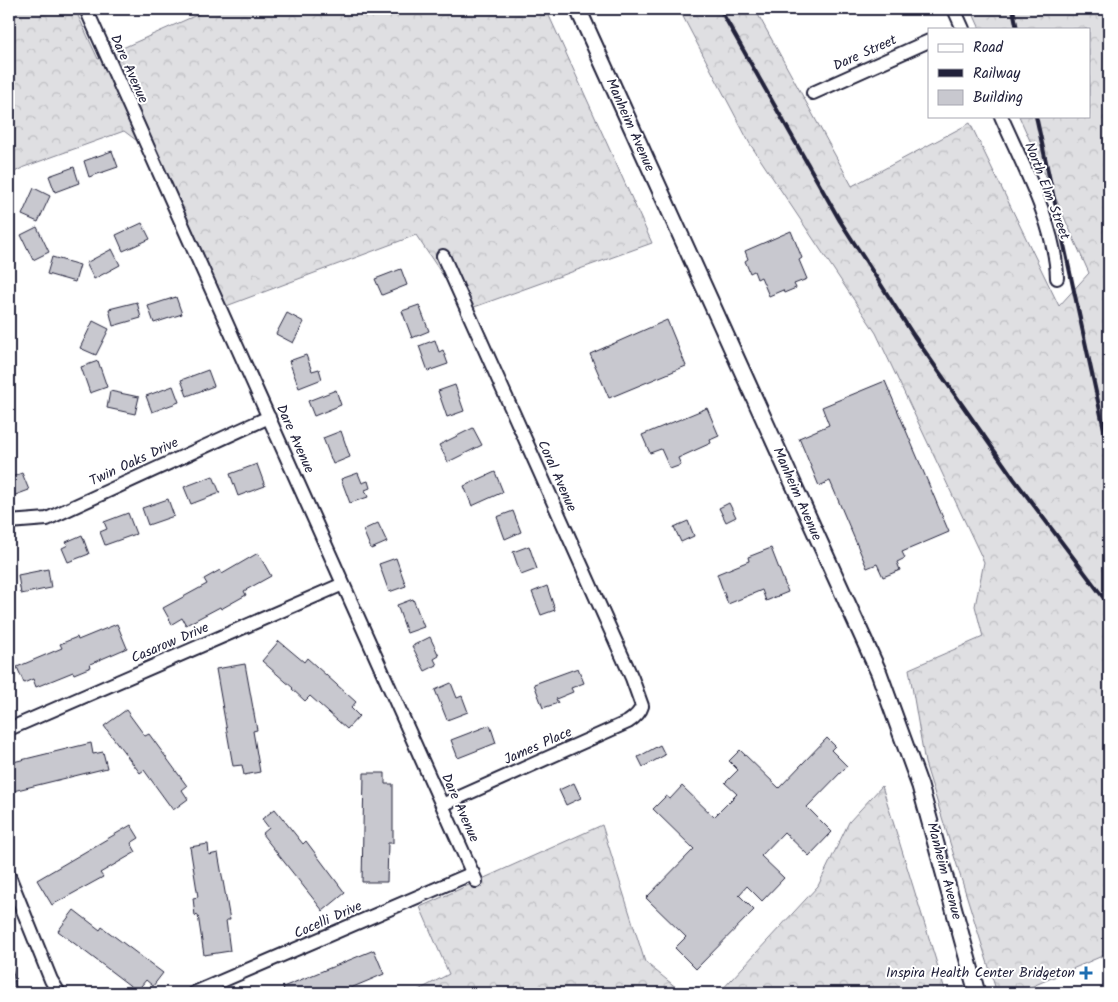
<svg xmlns="http://www.w3.org/2000/svg" width="1118" height="1002" font-family="Kalam,sans-serif">
  <defs>
    <pattern id="forest-crowns" width="20" height="18" patternUnits="userSpaceOnUse" patternTransform="scale(1.25)"><rect width="20" height="18" fill="#dfdfe2"/><path d="M2 6a3 3 0 1 1 6 0M12 15a3 3 0 1 1 6 0" fill="none" stroke="#bfbfc3"/></pattern>
  </defs>
  <rect width="100%" height="100%" fill="#fff"/>
  <filter id="ink" filterUnits="userSpaceOnUse"><feTurbulence type="fractalNoise" baseFrequency=".02" numOctaves="2"/><feDisplacementMap in="SourceGraphic" scale="10" xChannelSelector="R" yChannelSelector="G"/><feConvolveMatrix kernelMatrix="1 2 1 2 8 2 1 2 1" color-interpolation-filters="sRGB"/></filter>
  <g filter="url(#ink)">
    <path fill="url(#forest-crowns)" stroke="#80808e" d="M9,9H75L98,59L210,9H546L652,243L466,310L416,235L221,308L153,153L124,131L24,167L9,175Z
      M679,9H755L852,186L970,123L1059,306L1089,273L1019,116H1089V29H980L971,9H1109V953L1017,993H997L925,763L909,669L983,637L975,606L984,562L876,333L750,144Z
      M882,786L946,993H719L818,886L849,822Z
      M602,825L645,962L683,993H413L449,974L420,907Z"/>
    <path fill="#c8c8cf" stroke="#22223b" d="M112,151L118,167L89,177L84,161Z
      M74,167L79,183L55,192L49,176Z
      M34,188L50,196L38,222L22,215Z
      M142,223L150,239L123,251L116,235Z
      M37,227L49,252L33,260L21,235Z
      M791,231L802,258L799,260L807,279L794,284L796,288L784,293L783,290L769,296L761,277L757,279L754,271L750,273L745,261L748,259L745,251Z
      M112,249L120,265L94,279L86,263Z
      M52,257L80,265L75,282L47,274Z
      M401,269L407,285L382,295L375,279Z
      M176,297L182,314L154,323L148,306Z
      M137,302L141,318L113,326L109,309Z
      M419,305L429,331L412,338L402,311Z
      M287,313L304,322L293,343L276,334Z
      M667,320L686,366L609,398L590,354Z
      M93,321L109,329L96,355L80,348Z
      M435,340L439,352L443,350L448,364L428,371L419,346Z
      M306,355L312,371L319,369L322,379L299,388L289,361Z
      M98,361L107,387L90,393L81,367Z
      M208,370L214,386L187,396L181,380Z
      M885,381L949,532L902,552L905,558L897,562L900,570L883,577L877,564L867,568L830,481L819,486L799,438L829,425L822,407Z
      M455,385L464,411L447,417L438,391Z
      M173,386L179,402L152,412L146,396Z
      M336,390L341,405L314,416L308,401Z
      M110,391L139,397L135,414L107,408Z
      M707,408L719,436L710,440L711,443L678,458L681,465L670,469L661,449L650,453L642,435Z
      M473,428L482,445L448,462L439,445Z
      M341,431L350,457L333,464L323,438Z
      M257,464L265,486L238,496L230,474Z
      M495,472L503,492L472,506L464,486Z
      M22,473L29,490L10,497L9,478Z
      M358,473L362,483L368,481L370,488L365,490L368,497L350,503L341,479Z
      M213,476L220,493L191,504L184,487Z
      M168,499L174,516L148,525L142,508Z
      M729,503L736,517L726,522L719,508Z
      M513,511L521,532L505,539L497,517Z
      M128,513L136,534L105,545L100,532L107,529L104,522Z
      M688,521L694,536L681,542L674,527Z
      M378,523L387,542L371,549L363,530Z
      M82,535L89,554L68,562L62,548L68,545L66,542Z
      M529,546L537,569L521,575L513,552Z
      M771,548L788,592L766,601L762,590L728,604L717,574L749,561L748,557Z
      M258,553L271,576L244,591L246,595L221,609L220,607L186,625L182,618L172,624L163,608L207,584L204,579L220,570L222,574Z
      M396,558L406,586L389,592L379,564Z
      M48,569L51,588L21,594L18,575Z
      M547,586L555,610L541,615L532,592Z
      M413,599L424,627L407,633L397,605Z
      M117,624L127,648L90,664L91,667L74,674L73,672L36,687L33,679L24,683L17,667L62,648L60,644L77,637L78,640Z
      M430,637L439,656L434,659L437,665L425,671L412,646Z
      M279,641L304,662L307,658L356,702L351,708L359,716L347,729L310,696L305,701L292,689L293,688L262,661Z
      M245,664L257,730L253,731L260,772L244,775L242,765L233,766L216,669Z
      M578,668L584,683L571,688L573,692L556,699L558,703L543,708L534,684Z
      M451,683L457,698L462,696L468,712L447,720L435,690Z
      M126,710L145,736L149,734L187,786L182,790L188,799L173,810L144,770L140,773L104,726Z
      M490,725L496,743L458,758L451,740Z
      M827,738L835,746L831,750L847,766L807,807L832,832L809,856L784,832L761,856L784,878L762,901L747,886L739,895L754,910L696,969L675,948L686,937L646,898L694,849L653,809L666,796L670,799L682,786L714,817L737,794L725,783L738,770L729,761L740,750L779,788Z
      M91,743L93,754L103,752L107,768L9,792V763Z
      M660,745L665,755L643,767L638,757Z
      M364,773H385V784H393V843H388L387,882H362Z
      M574,783L581,798L566,805L559,790Z
      M275,809L303,844L306,841L345,893L323,911L262,834L269,828L262,819Z
      M131,825L139,838L131,843L136,852L100,873L103,877L52,905L37,880Z
      M208,844L209,855L218,853L230,920H226L230,951L204,955L198,915L195,916L193,898L198,897L190,847Z
      M74,910L100,930L102,927L163,973L153,986L146,980L137,991L58,931Z
      M374,950L384,974L346,990L347,993H285L283,987Z
      M9,951L17,993H9Z"/>
    <g fill="none" stroke-linecap="round" stroke-linejoin="round">
      <g stroke="#22223b" stroke-width="16">
        <path id="minor" d="M86,9L476,881
          M954,9L963,29
          M813,93L929,41
          M1001,116C1022,164 1056,226 1057,278
          M9,522L47,519L269,417
          M9,729L343,584
          M442,805L628,722C634,718 640,713 642,706L632,678L443,256
          M9,876L51,980L59,993
          M194,993L473,873"/>
      </g>
      <g stroke="#22223b" stroke-width="19">
        <path id="tertiary" d="M578,9L879,673L920,786L977,993"/>
      </g>
      <use href="#minor" stroke="#fff" stroke-width="12"/>
      <use href="#tertiary" stroke="#fff" stroke-width="15"/>
      <path stroke="#22223b" stroke-width="4" d="M720,9L840,221L914,336L1014,479L1109,605
        M1013,9L1017,29
        M1036,116L1109,452"/>
    </g>
  </g>
  <path fill="#1f6fb2" stroke="#fff" stroke-width="2" d="M1083.5 965.5h5v5h5v5h-5v5h-5v-5h-5v-5h5z"/>
  <g text-anchor="middle" dominant-baseline="central" stroke-width="4" stroke-linejoin="round" paint-order="stroke">
    <g font-size="14" fill="#22223b" stroke="#fff">
      <text transform="translate(865 53) rotate(-24)">Dare Street</text>
      <text transform="translate(129 69) rotate(66)">Dare Avenue</text>
      <text transform="translate(630 125) rotate(66)">Manheim Avenue</text>
      <text transform="translate(1047 191) rotate(69)">North Elm Street</text>
      <text transform="translate(295 439) rotate(66)">Dare Avenue</text>
      <text transform="translate(134 462) rotate(-25)">Twin Oaks Drive</text>
      <text transform="translate(557 476) rotate(66)">Coral Avenue</text>
      <text transform="translate(797 494) rotate(66)">Manheim Avenue</text>
      <text transform="translate(170 643) rotate(-23)">Casarow Drive</text>
      <text transform="translate(538 746) rotate(-24)">James Place</text>
      <text transform="translate(460 808) rotate(66)">Dare Avenue</text>
      <text transform="translate(944 871) rotate(75)">Manheim Avenue</text>
      <text transform="translate(328 920) rotate(-24)">Cocelli Drive</text>
    </g>
    <g font-size="14" fill="#22223b" stroke="#fff" text-anchor="end">
      <text x="1075" y="973">Inspira Health Center Bridgeton</text>
    </g>
  </g>
  <rect width="1118" height="1002" fill="none" stroke="#fff" stroke-width="30"/>
  <rect x="15" y="15" width="1088" height="972" fill="none" stroke="#22223b" stroke-width="2" filter="url(#ink)"/>
  <rect x="928" y="28" width="162" height="90" fill="#ffffff" stroke="#a7a7b1"/>
  <rect x="938" y="44" width="25" height="8" fill="#ffffff" stroke="#a7a7b1"/>
  <text x="973" y="52" font-size="15" fill="#22223b">Road</text>
  <rect x="938" y="69" width="25" height="8" fill="#22223b" stroke="#a7a7b1"/>
  <text x="973" y="78" font-size="15" fill="#22223b">Railway</text>
  <rect x="938" y="90" width="25" height="15" fill="#c8c8cf" stroke="#a7a7b1"/>
  <text x="973" y="102" font-size="15" fill="#22223b">Building</text>
</svg>
